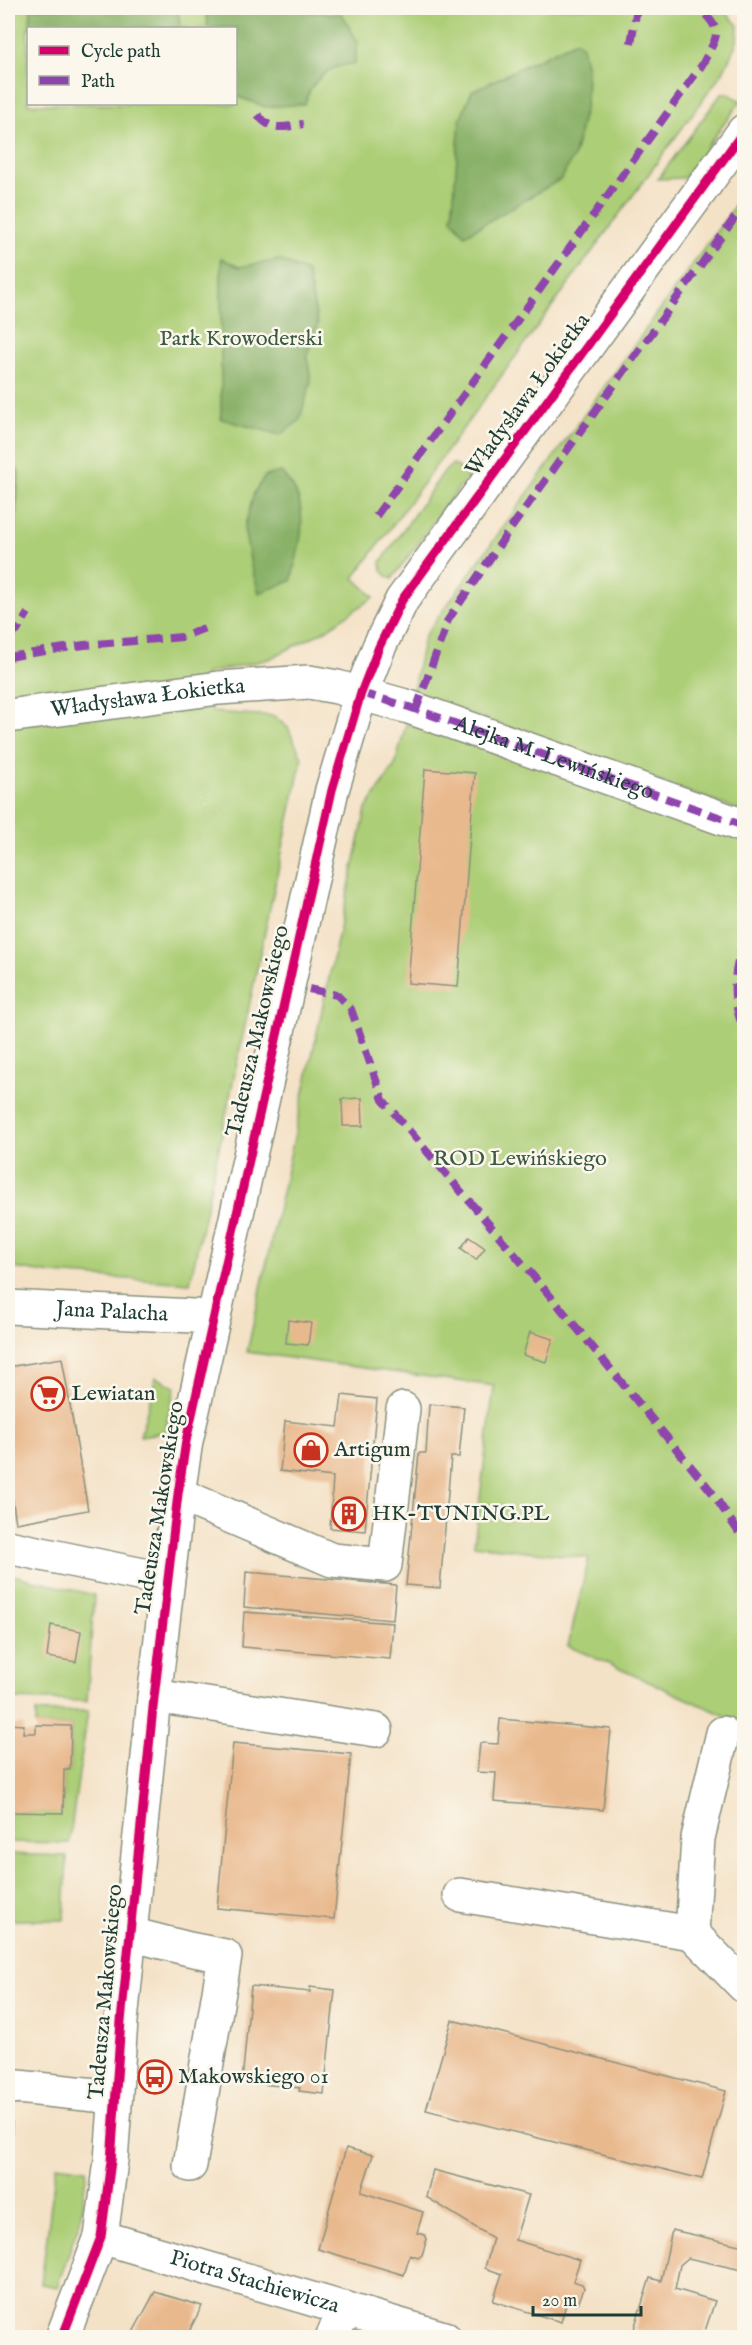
<svg xmlns="http://www.w3.org/2000/svg" width="752" height="2345" font-family="'IM FELL English',serif">
  <rect width="100%" height="100%" fill="#fbf7ec"/>
  <filter id="ink" filterUnits="userSpaceOnUse"><feTurbulence type="fractalNoise" baseFrequency=".0167" numOctaves="2"/><feDisplacementMap in="SourceGraphic" scale="12" xChannelSelector="R" yChannelSelector="G"/><feConvolveMatrix kernelMatrix="1 2 1 2 8 2 1 2 1" color-interpolation-filters="sRGB"/></filter>
  <filter id="wash" filterUnits="userSpaceOnUse"><feTurbulence type="fractalNoise" baseFrequency=".008" numOctaves="4" result="noise"/><feDisplacementMap in="SourceGraphic" scale="24" xChannelSelector="R" yChannelSelector="G"/><feGaussianBlur stdDeviation="1.35" result="paint"/><feColorMatrix in="noise" values="0 0 0 0 0 0 0 0 0 0 0 0 0 0 0 0 0 1.4 0 .05"/><feComposite in="paint" operator="in"/></filter>
  <g filter="url(#wash)">
    <rect width="100%" height="100%" fill="#f4e2c7"/>
    <path fill="#acce76" stroke="#668655" stroke-width="1.5" fill-rule="evenodd" d="M8,8H721L738,25L737,42L723,72L354,578L374,597L324,631L269,659L205,674L212,712L274,716L288,728L302,758L190,1283L52,1274L8,1267ZM28,28H236V104H28Z
      M722,93H727L741,101L684,178L658,179Z
      M744,193V812L412,693L424,637Z
      M453,464L469,474L392,579C384,575 381,571 381,562L443,473Z
      M406,724L454,736L744,837V1724L568,1646L589,1558L474,1545L494,1386L247,1352L366,809L395,765Z
      M156,1377L175,1387L165,1432L140,1436Z
      M8,1574L94,1595L87,1701L8,1699Z
      M88,1711L69,1843L8,1842V1812H63L64,1770H70L71,1726L36,1725V1712Z
      M8,1854L67,1856L64,1920H8Z
      M56,2165L87,2169L80,2221L57,2287L41,2284Z"/>
    <path fill="#89b167" stroke="#54774e" stroke-width="1.5" d="M31,8H178L180,28H30Z
      M206,8H301L314,13L342,14L358,43L354,64C330,64 310,81 305,104L266,107L236,96V28H208Z
      M576,41L582,46L587,69L586,103L574,156L561,179L465,235L452,219L460,119L472,91Z
      M221,258L239,267L279,260L307,272L318,324L307,355L311,382L299,421L280,435L221,419Z
      M8,460L19,472L11,581L8,590Z
      M281,472C285,477 290,482 293,487C310,515 298,552 291,581L259,593L251,565L244,529L254,493L265,476Z"/>
    <g id="blocks">
      <path fill="#e9b98e" d="M425,769L475,773L458,987L408,983Z
        M362,1098L363,1126H343L342,1099Z
        M469,1237L485,1248L476,1260L461,1248Z
        M288,1320L311,1323L308,1345L286,1343Z
        M530,1332L553,1339L546,1362L523,1355Z
        M62,1358L88,1510L16,1523L8,1470V1367Z
        M342,1395L377,1399L365,1531L330,1528L333,1477L280,1471L285,1421L338,1427Z
        M429,1404L464,1407L459,1457H451L440,1588L406,1585L419,1453H426Z
        M246,1572L396,1585L393,1620L244,1607Z
        M244,1612L393,1623L390,1659L242,1647Z
        M51,1625L81,1631L76,1662L47,1657Z
        M500,1719L611,1729L603,1810L494,1801L496,1773L477,1772L480,1743L498,1744Z
        M8,1724L24,1725L23,1733H36V1725L71,1726L70,1770H64L63,1813L8,1812Z
        M233,1743L351,1754L334,1919L217,1908Z
        M251,1986L310,1992V1987L335,1990L324,2094L299,2091L300,2088L242,2082Z
        M452,2020L726,2091L702,2179L426,2110Z
        M8,2122H12L9,2216H8Z
        M346,2148L373,2155L361,2192L423,2212L417,2233L425,2235L427,2239L422,2255L418,2258L410,2255L404,2275L318,2249Z
        M433,2170L529,2195L515,2240L580,2260L573,2281L582,2284L584,2288L579,2302L575,2304L567,2301L561,2322L493,2301L502,2274L485,2268L493,2238L426,2197Z
        M672,2230L744,2246L742,2270L688,2258L680,2265L675,2289L715,2301L703,2337H653V2336L634,2329L650,2278L661,2281Z
        M155,2292L202,2306L186,2337L131,2336Z"/>
    </g>
  </g>
  <g filter="url(#ink)">
    <use href="#blocks" fill-opacity="0" stroke="#8a907e" stroke-width="1.5"/>
    <g fill="none" stroke-linecap="round" stroke-linejoin="round">
      <g stroke="#8a907e" stroke-width="36">
        <g id="minor">
          <path id="s1" d="M8,716L219,688L309,682L337,687L409,707L744,826"/>
          <path id="s2" d="M8,1307L214,1317"/>
          <path d="M178,1494L332,1560L385,1565L403,1409"/>
          <path d="M8,1547L167,1580"/>
          <path d="M154,1698L174,1699L376,1730"/>
          <path d="M460,1895L692,1933L744,1986"/>
          <path d="M692,1933L698,1838L723,1733"/>
          <path d="M130,1934L189,1949L225,1956L190,2165"/>
          <path d="M8,2086L115,2097"/>
          <path id="s3" d="M101,2237L444,2338"/>
          <path d="M62,2338L101,2237L111,2161L121,2021L154,1698L178,1494L186,1441L332,790L361,693L379,647L402,600L744,131"/>
          <path d="M332,2338L345,2308"/>
        </g>
      </g>
      <use href="#minor" stroke="#fff" stroke-width="33"/>
      <path stroke="#8e44ad" stroke-width="8" stroke-dasharray="15 8" stroke-linecap="butt" d="M631,43L637,8
        M258,115C271,132 284,127 303,124
        M376,516L702,65C717,35 725,33 699,8
        M8,635L17,631L28,613
        M8,657L84,645L182,637L207,627
        M361,693L409,707L744,826
        M416,710L448,620L506,535L744,205
        M744,939C733,977 730,994 744,1031
        M309,989L337,995L351,1009L383,1100L557,1304L711,1491L744,1540"/>
      <g stroke="#fbf7ec" stroke-width="13">
        <path id="cycleway" d="M62,2338L101,2237L111,2161L121,2021L154,1698L178,1494L186,1441L332,790L361,693L379,647L402,600L744,131"/>
      </g>
      <use href="#cycleway" stroke="#d6006c" stroke-width="9"/>
    </g>
  </g>
  <defs>
    <g id="supermarket-ring" transform="scale(1.725)"><circle r="9.5" fill="#fbf7ec" stroke="#c8321e" stroke-width="1.5"/><path d="M-6-5.5h2.5l.6 2H6L4.5 2H-2.5L-4.4-4H-6ZM-1.5 3.2a1.3 1.3 0 1 0 .1 0ZM3 3.2a1.3 1.3 0 1 0 .1 0Z" fill="#c8321e"/></g>
    <g id="shop-ring" transform="scale(1.725)"><circle r="9.5" fill="#fbf7ec" stroke="#c8321e" stroke-width="1.5"/><path d="M-5-2.5h2.3a2.7 3.5 0 0 1 5.4 0H5L5.5 6h-11ZM-1.5-2.5h3a1.5 2.3 0 0 0-3 0Z" fill="#c8321e"/></g>
    <g id="building-ring" transform="scale(1.725)"><circle r="9.5" fill="#fbf7ec" stroke="#c8321e" stroke-width="1.5"/><path d="M-4-6H4V6H1V3H-1V6H-4ZM-2.5-4.3h1.7v1.8h-1.7ZM.8-4.3h1.7v1.8H.8ZM-2.5-1h1.7V.8h-1.7ZM.8-1h1.7V.8H.8Z" fill="#c8321e"/></g>
    <g id="bus-ring" transform="scale(1.725)"><circle r="9.5" fill="#fbf7ec" stroke="#c8321e" stroke-width="1.5"/><path d="M-5-6H5V4H4V6H2V4H-2V6H-4V4H-5ZM-3.5-4V0h7V-4ZM-3.5 1.2v1.5H-2V1.2ZM2 1.2v1.5H3.5V1.2Z" fill="#c8321e"/></g>
  </defs>
  <g fill-rule="evenodd">
    <use href="#supermarket-ring" x="48" y="1394"/>
    <use href="#shop-ring" x="311" y="1450"/>
    <use href="#building-ring" x="349" y="1514"/>
    <use href="#bus-ring" x="155" y="2077"/>
  </g>
  <g text-anchor="middle" dominant-baseline="central" stroke-width="5" stroke-linejoin="round" paint-order="stroke">
    <g font-size="22" fill="#3b5a41" stroke="#fbf7ec">
      <text x="241" y="339">Park Krowoderski</text>
      <text x="520" y="1159">ROD Lewińskiego</text>
    </g>
    <g font-size="22" fill="#1f3d34" stroke="#fbf7ec">
      <text transform="translate(528 395) rotate(-54)">Władysława Łokietka</text>
      <text stroke="none"><textPath href="#s1" startOffset="141">Władysława Łokietka</textPath></text>
      <text stroke="none"><textPath href="#s1" startOffset="560">Alejka M. Lewińskiego</textPath></text>
      <text transform="translate(258 1031) rotate(-77)">Tadeusza Makowskiego</text>
      <text stroke="none"><textPath href="#s2" startOffset="104">Jana Palacha</textPath></text>
      <text transform="translate(160 1508) rotate(-81)">Tadeusza Makowskiego</text>
      <text transform="translate(106 1992) rotate(-85)">Tadeusza Makowskiego</text>
      <text stroke="none"><textPath href="#s3" startOffset="160">Piotra Stachiewicza</textPath></text>
    </g>
    <g font-size="22" fill="#1f3d34" stroke="#fbf7ec" text-anchor="start">
      <text x="71" y="1394">Lewiatan</text>
      <text x="334" y="1450">Artigum</text>
      <text x="372" y="1514">HK-TUNING.PL</text>
      <text x="178" y="2077">Makowskiego 01</text>
    </g>
  </g>
  <rect width="752" height="2345" fill="none" stroke="#fbf7ec" stroke-width="30"/>
  <rect x="27" y="27" width="210" height="78" fill="#fbf7ec" stroke="#a3ada2" stroke-width="1.5"/>
  <rect x="39" y="46" width="30" height="9" fill="#d6006c" stroke="#a3ada2" stroke-width="1.5"/>
  <text x="81" y="57" font-size="18" fill="#1f3d34">Cycle path</text>
  <rect x="39" y="76" width="30" height="9" fill="#8e44ad" stroke="#a3ada2" stroke-width="1.5"/>
  <text x="81" y="87" font-size="18" fill="#1f3d34">Path</text>
  <path d="M533 2306v9h108v-9" fill="none" stroke="#1f3d34" stroke-width="3"/>
  <text x="542" y="2306" font-size="18" fill="#1f3d34" stroke="#fbf7ec" stroke-width="4.5" paint-order="stroke">20 m</text>
</svg>
